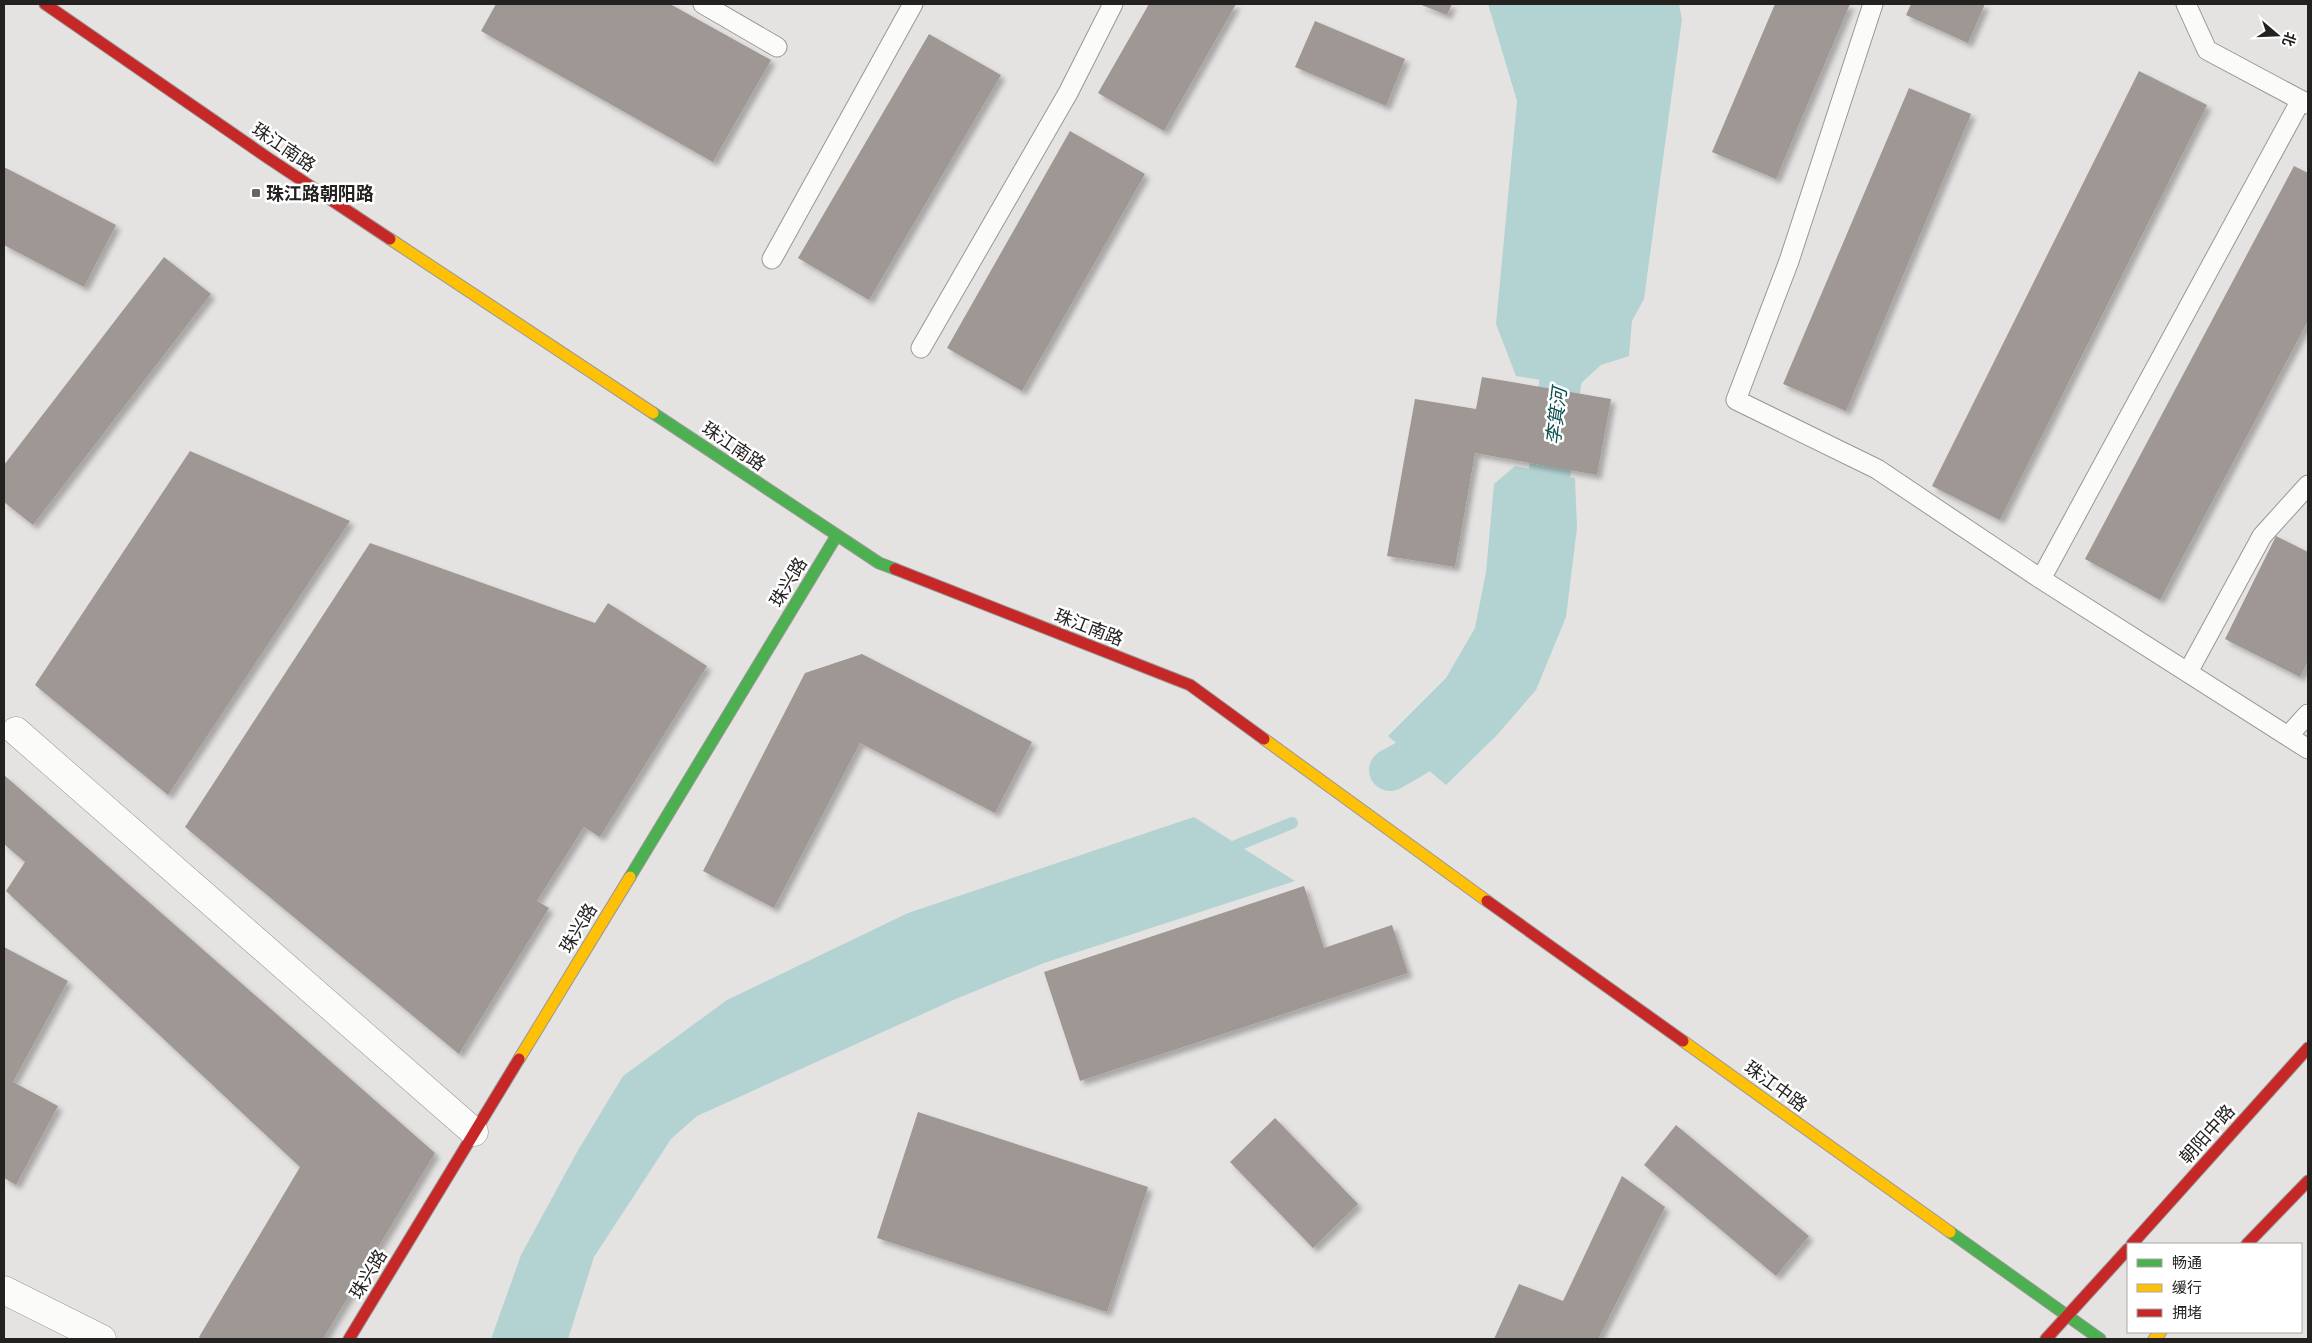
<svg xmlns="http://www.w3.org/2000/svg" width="2312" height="1343" font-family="Raleway,'Noto Sans SC',sans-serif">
  <defs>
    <filter id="shadow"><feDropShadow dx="4.5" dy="4.5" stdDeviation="2.5" flood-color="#0004"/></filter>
  </defs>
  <rect width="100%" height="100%" fill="#e5e3e1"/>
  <path fill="#b3d3d2" d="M1488,4H1679L1682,19L1644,299L1632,321L1629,356L1601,365L1578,386L1516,376L1496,324L1517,101Z
    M1515,466L1575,478L1577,528L1566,617L1536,690L1497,735L1446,785L1388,736L1446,678L1475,628L1486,572L1494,484Z
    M1194,817L1295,881L1044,963L958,998L697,1116L671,1139L594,1257L568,1339H491L521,1255L577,1152L623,1076L727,1000L908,913Z"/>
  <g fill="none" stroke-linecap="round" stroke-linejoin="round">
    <path stroke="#b3d3d2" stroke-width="12" d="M1223,851L1292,823"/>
    <path stroke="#b3d3d2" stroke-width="42" d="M1543,530L1567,324
      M1390,770C1415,757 1438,742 1458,721"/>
  </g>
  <path fill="#9e9793" filter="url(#shadow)" d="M496,4H670L771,60L713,162L481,31Z
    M1149,4H1236L1164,131L1098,93Z
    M1419,4H1452L1447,15Z
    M1775,4H1850L1776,179L1712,152Z
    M1911,4H1985L1968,43L1906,15Z
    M1315,21L1405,59L1386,106L1295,67Z
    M929,34L1001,75L869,300L798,258Z
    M2139,71L2207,105L2000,520L1932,486Z
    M1909,88L1971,114L1846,411L1783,384Z
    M1070,131L1145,174L1022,391L947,348Z
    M2294,166L2308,173V321L2160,600L2085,559Z
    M4,167L116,225L84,287L4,245Z
    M164,257L211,294L33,525L4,502V465Z
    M1482,377L1611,399L1597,475L1475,453L1455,567L1387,556L1415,399L1476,409Z
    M190,451L350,521L168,795L35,685Z
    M2276,536L2308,552V661L2300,677L2225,639Z
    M370,543L595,623L608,603L707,666L600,837L584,827L537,901L549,908L459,1054L185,827Z
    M862,654L1032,742L995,813L860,743L774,908L703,871L805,673Z
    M4,775L435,1153L323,1339H201L199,1337L300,1167L6,891L25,862L4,844Z
    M1304,886L1324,948L1392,925L1408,973L1080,1081L1044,972Z
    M4,947L68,981L13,1082L58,1106L16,1185L4,1178Z
    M918,1112L1148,1187L1107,1312L877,1238Z
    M1275,1118L1358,1204L1313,1248L1230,1162Z
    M1676,1125L1809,1236L1776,1276L1644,1165Z
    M1622,1176L1665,1207L1598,1339H1494L1519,1284L1563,1301Z"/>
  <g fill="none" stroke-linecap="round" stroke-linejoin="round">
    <g stroke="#999796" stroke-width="21">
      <path id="lane" d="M703,4L777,47
        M1873,4L1789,261L1736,400L1877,469L2041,579L2308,749
        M2186,4L2207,50L2308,104
        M772,259L913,4
        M921,348L1068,93L1113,4
        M2041,579L2301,100
        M2188,672L2262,536L2308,485
        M2288,736L2308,714"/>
    </g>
    <g stroke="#999796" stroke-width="29">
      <path id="street" d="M16,731L474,1132
        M4,1290L102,1339"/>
    </g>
    <g stroke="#999796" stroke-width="13">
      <path id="fast" d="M653,413L879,563L895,569
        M630,877L837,535
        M1950,1232L2100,1339"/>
    </g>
    <g stroke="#999796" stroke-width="13">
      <path id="slow" d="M390,239L653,413
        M1264,739L1487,901
        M1683,1041L1950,1232
        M519,1059L630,877
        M2154,1339L2161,1332"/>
    </g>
    <g stroke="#999796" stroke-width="13">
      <path id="jam" d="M45,4L268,158L390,239
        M895,569L1190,685L1264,739
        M1487,901L1683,1041
        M2132,1244L2308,1048
        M2247,1244L2308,1181
        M349,1339L519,1059
        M2046,1339L2128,1249"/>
    </g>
    <use href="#lane" stroke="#fbfbfa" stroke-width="19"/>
    <use href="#street" stroke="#fbfbfa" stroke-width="28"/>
    <use href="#fast" stroke="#4caf50" stroke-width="11"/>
    <use href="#slow" stroke="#ffc107" stroke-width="11"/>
    <use href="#jam" stroke="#c62828" stroke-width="11"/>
  </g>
  <rect fill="#686664" stroke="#fff" stroke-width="2" x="251" y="188" width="10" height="10" rx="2.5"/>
  <g text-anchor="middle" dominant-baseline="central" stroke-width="5" stroke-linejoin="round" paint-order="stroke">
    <g font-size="18" fill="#242221" stroke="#fff">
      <text transform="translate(284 147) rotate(34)">珠江南路</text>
      <text transform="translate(734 446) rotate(34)">珠江南路</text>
      <text transform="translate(788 582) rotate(-59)">珠兴路</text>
      <text transform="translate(1089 627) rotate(21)">珠江南路</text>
      <text transform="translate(578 928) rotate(-59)">珠兴路</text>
      <text transform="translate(1776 1086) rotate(36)">珠江中路</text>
      <text transform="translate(2207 1134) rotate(-48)">朝阳中路</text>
      <text transform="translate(368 1274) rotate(-59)">珠兴路</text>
    </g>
    <g font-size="18" font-weight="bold" fill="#242221" stroke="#fff" text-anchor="start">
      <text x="266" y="193">珠江路朝阳路</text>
    </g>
    <g font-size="19" font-style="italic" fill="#0a5050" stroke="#fff">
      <text transform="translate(1556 416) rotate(-83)">李箕河</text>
    </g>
  </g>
  <rect width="2312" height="1343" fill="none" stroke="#242221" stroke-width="10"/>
  <rect x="2127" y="1243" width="175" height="90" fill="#ffffff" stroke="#a7a7a6"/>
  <rect x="2137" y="1259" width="25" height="8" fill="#4caf50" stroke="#a7a7a6"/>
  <text x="2172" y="1268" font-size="15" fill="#242221">畅通</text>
  <rect x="2137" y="1284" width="25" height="8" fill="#ffc107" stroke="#a7a7a6"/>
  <text x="2172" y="1293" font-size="15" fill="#242221">缓行</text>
  <rect x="2137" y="1309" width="25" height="8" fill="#c62828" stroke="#a7a7a6"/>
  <text x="2172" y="1318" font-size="15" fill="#242221">拥堵</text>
  <g transform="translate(2277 35) rotate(109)" stroke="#ffffff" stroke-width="4" paint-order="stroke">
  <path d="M0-4L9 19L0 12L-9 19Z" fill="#242221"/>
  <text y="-8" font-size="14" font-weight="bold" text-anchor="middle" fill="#242221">北</text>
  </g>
</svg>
